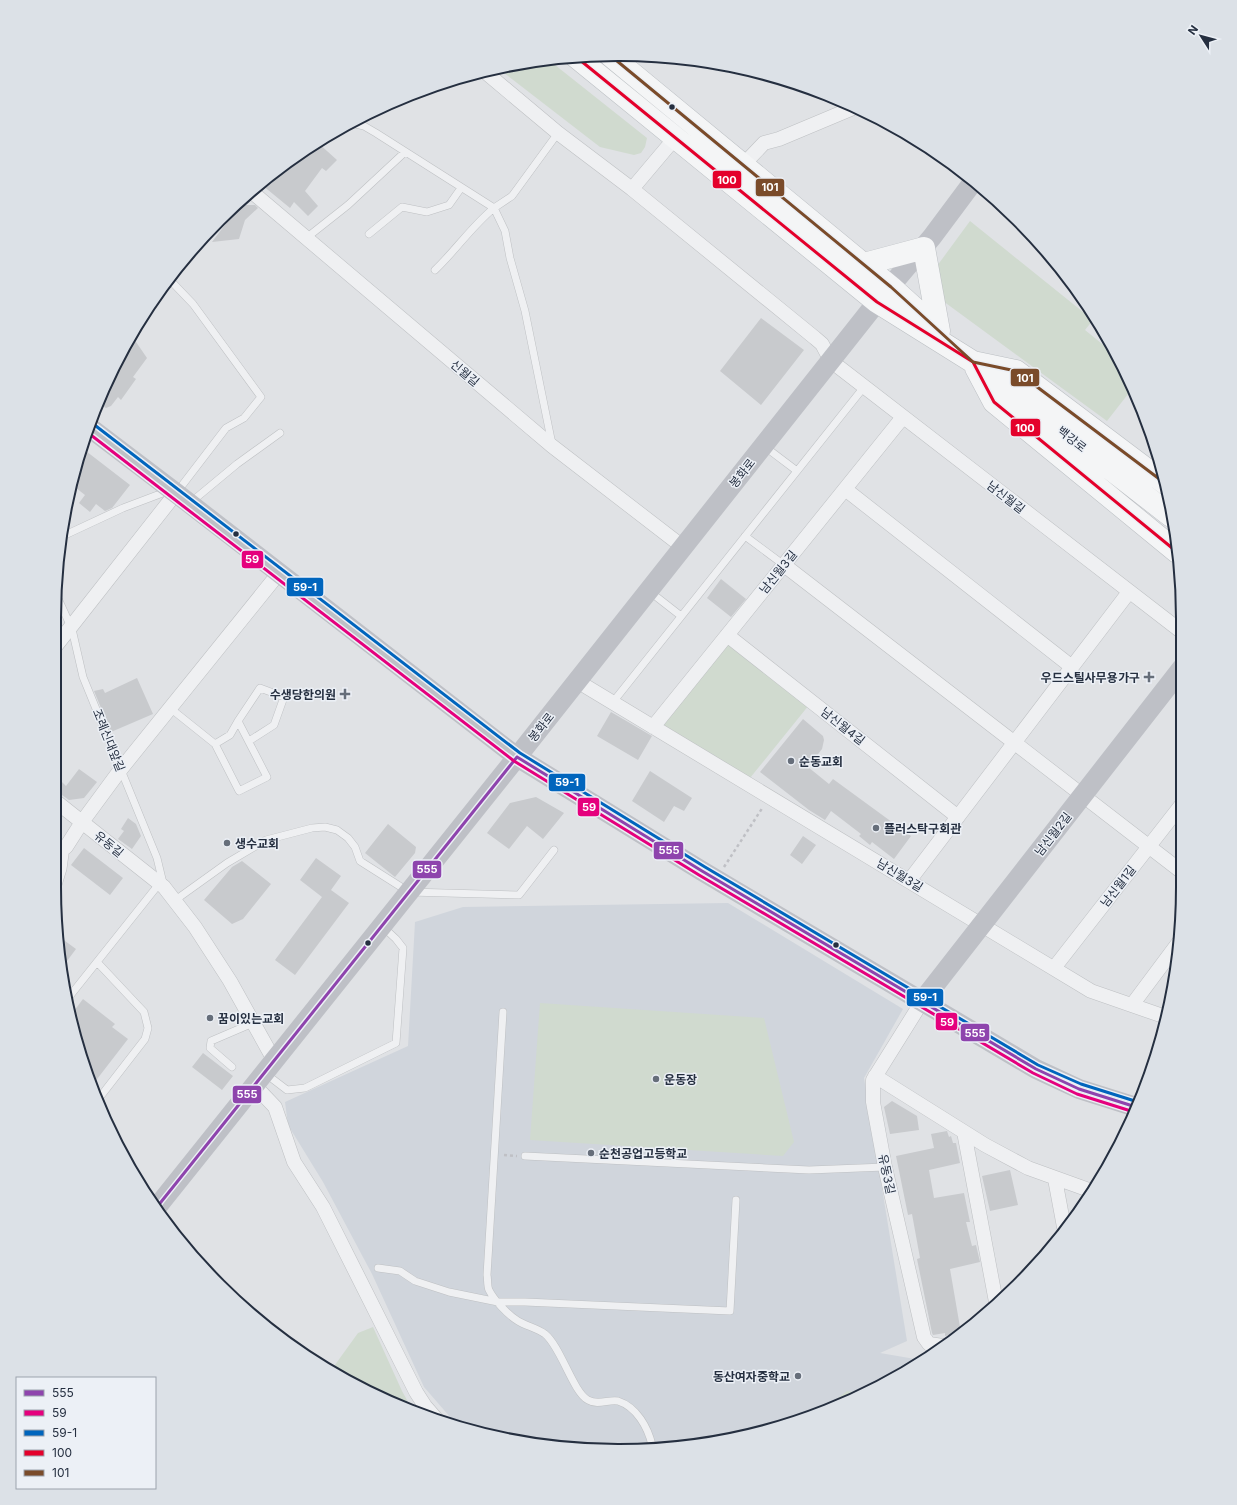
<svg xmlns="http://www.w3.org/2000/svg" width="1237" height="1505" font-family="Inter,'Noto Sans KR',sans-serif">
  <rect width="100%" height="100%" fill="#e0e2e5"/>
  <path fill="#d0d5dc" d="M728,903L903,1009L864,1078L907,1341L880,1353L921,1360L868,1393L728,1440L581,1450L457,1425L424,1387L372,1274L323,1182L288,1125L285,1102L408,1046L415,922L463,907Z"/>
  <path fill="#d0dacf" d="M550,61L647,138L645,147L641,153L634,155L600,147L499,69Z
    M970,221L1093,320L1085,330L1117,356L1125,369L1132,389L1107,421L943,301L937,266Z
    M728,641L809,705L750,778L662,724Z
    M540,1003L764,1018L794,1142L783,1156L530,1140Z
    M373,1327L402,1391L412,1409L332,1369L358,1333Z
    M847,1391L865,1394L833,1405L835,1400Z"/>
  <path fill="#c8cacd" d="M317,142L337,160L326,171L322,168L305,191L318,206L308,216L294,202L290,208L262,185L305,149Z
    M240,205H255L258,208L245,220L239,239L212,242Z
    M761,318L804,350L761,405L720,371Z
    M134,339L147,358L133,377L136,379L121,400L118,397L111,406L106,408L97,402L123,354Z
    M82,448L130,485L112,508L105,511L96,504L90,512L79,503L85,495L71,484Z
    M721,579L746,599L731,617L707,598Z
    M137,678L153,714L111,732L94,691L103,689L105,693Z
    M611,712L652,736L638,760L597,736Z
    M803,719L823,736L824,740L822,749L808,767L829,784L833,779L911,836L894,859L872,842L870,845L859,836L861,834L831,811L825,820L809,810L760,772Z
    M79,769L97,782L84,798L69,800L55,790L61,781L66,786Z
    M650,771L692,798L684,811L674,806L664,822L632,801Z
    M536,797L564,813L543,839L527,826L509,849L487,833L510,803Z
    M128,818L136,824L141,836L132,849L118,839L124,831L121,829Z
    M388,824L416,847L415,853L395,877L365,853Z
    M803,836L816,845L802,864L790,855Z
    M84,848L123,878L110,895L71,865Z
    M316,858L341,876L331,890L349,903L295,975L275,960L322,897L300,880Z
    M242,861L271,884L243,919L232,924L204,900L232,867Z
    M61,938L76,949L64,965Z
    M83,999L115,1024L112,1027L128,1039L94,1083L73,1032L71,1015Z
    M203,1053L233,1076L222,1090L192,1067Z
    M892,1101L917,1116L919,1130L890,1134L884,1107Z
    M947,1131L949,1137L951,1136L953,1143H956L960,1163L929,1170L934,1198L964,1193L970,1222H966L972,1246L976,1245L980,1262L950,1269L961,1333L945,1336V1333L933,1335L932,1333L917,1259L920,1258L912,1214L908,1215L896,1156L934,1148L931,1134Z
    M1010,1170L1018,1205L990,1211L982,1176Z"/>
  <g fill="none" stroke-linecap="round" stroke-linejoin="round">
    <g stroke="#bec0c3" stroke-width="8">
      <path id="lane" d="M351,123L364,126L376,133L494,208C472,226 456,250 435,270
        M369,234L402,207L427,212L449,205L461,188
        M305,239L348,205L405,152
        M170,280L193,304L261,397L244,418L226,428L177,492
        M552,444L525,311L510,258L505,231L494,208L512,196L558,133
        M764,446L797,471
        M190,503L237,464L280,433
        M63,536L123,508L168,491
        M745,536L784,565
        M649,591L681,616
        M55,592L72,629L83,677L157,858L163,883
        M613,702L864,387
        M170,708L215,744L239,791L267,777L238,721L230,735L215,744
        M238,721L260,688L284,697L274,725L249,741
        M55,895L63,869L66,847
        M174,901L227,863L266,840L312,828L325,827L337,830L348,838L355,847L360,861L409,892L519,895L554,850
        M97,962L144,1012L148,1028L145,1039L100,1097
        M69,997L159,884
        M503,1012L487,1275C488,1279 487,1286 489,1290C494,1300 508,1315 518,1321C526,1326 537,1328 545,1334C561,1347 573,1392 588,1400C598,1406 609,1399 618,1401C637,1407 648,1428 652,1445
        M232,1067L210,1048L211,1041L253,1023
        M266,1074L287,1090L305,1088L396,1043L403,948L396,939L382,926
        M525,1156L809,1170L885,1167
        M378,1268L400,1271L415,1281L449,1292L498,1302H525L730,1311L736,1200"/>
    </g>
    <g stroke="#bec0c3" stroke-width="15">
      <path id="street" d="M484,71L558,133L632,189L675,138
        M744,164L764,143L779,139L853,108
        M632,189L815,338L822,344L831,361L1182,632
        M252,192L552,446L683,547
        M845,489L1072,667
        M784,565L1182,872
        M727,635L958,817
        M55,647L176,493
        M577,681L1091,991L1166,1017
        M653,727L903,417
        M54,800L164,887L195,927L230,981L274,1060
        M66,847L82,822L121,769L279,573
        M909,881L1129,592
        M1054,968L1182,804
        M923,1000L873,1080V1102L885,1167L924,1337L929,1344L943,1346
        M1132,1005L1179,942
        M875,1076L985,1145L1028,1168L1089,1190
        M254,1085L275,1107L294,1162L323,1207L416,1392L425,1406L438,1421
        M964,1132L996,1302
        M1055,1179L1064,1227"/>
    </g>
    <g stroke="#bbbfc3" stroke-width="23">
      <path id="primary" d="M575,56L877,302L973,362L1016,371L1166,484
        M611,56L891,287L932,324
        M864,264L924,248L939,331
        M978,366L1171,516
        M976,368L994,402L1177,552"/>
    </g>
    <path stroke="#bfc0c5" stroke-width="2.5" stroke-dasharray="3 3" stroke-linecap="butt" d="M724,867L763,807
      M504,1155L517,1156"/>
    <use href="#lane" stroke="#eff0f2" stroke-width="7"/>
    <use href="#street" stroke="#eff0f2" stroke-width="14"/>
    <path stroke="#bec0c6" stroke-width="20" d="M89,427L176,493L517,757L702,871L1036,1069L1079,1089L1136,1107
      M923,1000L1182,668
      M157,1207L517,757L877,302L932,237L973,182"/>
    <use href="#primary" stroke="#f4f5f6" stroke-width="22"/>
    <g stroke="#ecf0f6" stroke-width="6">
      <path id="bus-1" d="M517,757L702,871L1036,1069L1079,1089L1136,1107
        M157,1207L517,757"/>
    </g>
    <g stroke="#ecf0f6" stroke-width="6">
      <path id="bus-2" d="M87,432L514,761L699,875L1033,1073L1077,1094L1134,1112"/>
    </g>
    <g stroke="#ecf0f6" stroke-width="6">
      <path id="bus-3" d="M92,423L520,753L705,867L1038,1065L1081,1084L1138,1102"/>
    </g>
    <g stroke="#ecf0f6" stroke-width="6">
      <path id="bus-4" d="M575,56L877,302L973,362L994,402L1177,552"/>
    </g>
    <g stroke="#ecf0f6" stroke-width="6">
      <path id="bus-5" d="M611,56L891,287L973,362L1016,371L1166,484"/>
    </g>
    <use href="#bus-1" stroke="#8e44ad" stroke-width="3"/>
    <use href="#bus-2" stroke="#e5007d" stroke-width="3"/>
    <use href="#bus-3" stroke="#0065bd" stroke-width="3"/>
    <use href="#bus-4" stroke="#e4002b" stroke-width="3"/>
    <use href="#bus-5" stroke="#7a4b2a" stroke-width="3"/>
  </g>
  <g fill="#252f40" stroke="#ecf0f6" stroke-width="1.5">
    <circle cx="672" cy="107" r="3.5"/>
    <circle cx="236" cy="534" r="3.5"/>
    <circle cx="368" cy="943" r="3.5"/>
    <circle cx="836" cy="945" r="3.5"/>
  </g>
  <g fill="#666e7a" stroke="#ecf0f6" stroke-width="1.5">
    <path d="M1147 671h4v4h4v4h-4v4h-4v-4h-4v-4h4z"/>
    <path d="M343 688h4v4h4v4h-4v4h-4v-4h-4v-4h4z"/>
    <circle cx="791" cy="761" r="4"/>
    <circle cx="876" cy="828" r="4"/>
    <circle cx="227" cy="843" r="4"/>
    <circle cx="210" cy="1018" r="4"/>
    <circle cx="656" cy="1079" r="4"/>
    <circle cx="591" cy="1153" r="4"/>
    <circle cx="798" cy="1376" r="4"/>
  </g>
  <g text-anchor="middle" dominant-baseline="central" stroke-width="3" stroke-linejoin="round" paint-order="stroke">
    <g font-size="12" fill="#252f40" stroke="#ecf0f6">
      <text transform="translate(465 373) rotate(40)">신월길</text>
      <text transform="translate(1072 439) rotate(38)">백강로</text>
      <text transform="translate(742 473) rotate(-52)">봉화로</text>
      <text transform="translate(1006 497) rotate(38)">남신월길</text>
      <text transform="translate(778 572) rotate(-51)">남신월3길</text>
      <text transform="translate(843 726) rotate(38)">남신월4길</text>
      <text transform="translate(541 727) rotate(-52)">봉화로</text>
      <text transform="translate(109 740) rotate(68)">조례신대앞길</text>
      <text transform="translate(1053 834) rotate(-52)">남신월2길</text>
      <text transform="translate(109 844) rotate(39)">유동길</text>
      <text transform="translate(900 875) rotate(31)">남신월3길</text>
      <text transform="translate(1118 886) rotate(-52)">남신월1길</text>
      <text transform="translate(887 1174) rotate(78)">유동3길</text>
    </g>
    <g font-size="12" font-weight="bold" fill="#252f40" stroke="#ecf0f6" text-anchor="start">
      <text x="1140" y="677" text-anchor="end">우드스틸사무용가구</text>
      <text x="336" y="694" text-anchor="end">수생당한의원</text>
      <text x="799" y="761">순동교회</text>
      <text x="884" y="828">플러스탁구회관</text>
      <text x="235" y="843">생수교회</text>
      <text x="218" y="1018">꿈이있는교회</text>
      <text x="664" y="1079">운동장</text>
      <text x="599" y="1153">순천공업고등학교</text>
      <text x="790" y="1376" text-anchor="end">동산여자중학교</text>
    </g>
  </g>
  <path d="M0 0H1237V1505H0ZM618 61H619A557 557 0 0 1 1176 618V887A557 557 0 0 1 619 1444H618A557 557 0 0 1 61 887V618A557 557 0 0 1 618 61Z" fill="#dce1e7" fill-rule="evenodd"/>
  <path fill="none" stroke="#252f40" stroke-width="2" d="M618 61H619A557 557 0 0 1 1176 618V887A557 557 0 0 1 619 1444H618A557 557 0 0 1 61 887V618A557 557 0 0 1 618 61Z"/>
  <g stroke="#ecf0f6" stroke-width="1.5">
    <rect x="712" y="170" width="30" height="19" rx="4" fill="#e4002b"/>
    <rect x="755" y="178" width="30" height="19" rx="4" fill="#7a4b2a"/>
    <rect x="1010" y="368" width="30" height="19" rx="4" fill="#7a4b2a"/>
    <rect x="1010" y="418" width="31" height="19" rx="4" fill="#e4002b"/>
    <rect x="241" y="550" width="23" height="19" rx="4" fill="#e5007d"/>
    <rect x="286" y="577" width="38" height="20" rx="4" fill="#0065bd"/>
    <rect x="548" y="773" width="38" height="19" rx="4" fill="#0065bd"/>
    <rect x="577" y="797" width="23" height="20" rx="4" fill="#e5007d"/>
    <rect x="653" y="841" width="31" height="19" rx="4" fill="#8e44ad"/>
    <rect x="412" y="860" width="30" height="19" rx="4" fill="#8e44ad"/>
    <rect x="906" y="988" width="38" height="19" rx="4" fill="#0065bd"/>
    <rect x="935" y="1012" width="23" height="19" rx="4" fill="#e5007d"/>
    <rect x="960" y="1023" width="30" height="19" rx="4" fill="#8e44ad"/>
    <rect x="232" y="1085" width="30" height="19" rx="4" fill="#8e44ad"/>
  </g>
  <g font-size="11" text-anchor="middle" font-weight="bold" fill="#fff">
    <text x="727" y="184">100</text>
    <text x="770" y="191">101</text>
    <text x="1025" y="382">101</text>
    <text x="1025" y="432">100</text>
    <text x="252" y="563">59</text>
    <text x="305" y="591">59-1</text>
    <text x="567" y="786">59-1</text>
    <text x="589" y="811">59</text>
    <text x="669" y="854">555</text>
    <text x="427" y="873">555</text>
    <text x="925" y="1001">59-1</text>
    <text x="947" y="1026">59</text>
    <text x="975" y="1037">555</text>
    <text x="247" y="1098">555</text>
  </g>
  <rect x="16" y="1377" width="140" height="112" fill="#ecf0f6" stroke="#9ca3ad"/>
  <rect x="24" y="1390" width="20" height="6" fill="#8e44ad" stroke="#9ca3ad"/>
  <text x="52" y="1397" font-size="12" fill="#252f40">555</text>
  <rect x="24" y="1410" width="20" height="6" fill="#e5007d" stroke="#9ca3ad"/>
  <text x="52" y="1417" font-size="12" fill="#252f40">59</text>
  <rect x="24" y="1430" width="20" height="6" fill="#0065bd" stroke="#9ca3ad"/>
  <text x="52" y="1437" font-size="12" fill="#252f40">59-1</text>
  <rect x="24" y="1450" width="20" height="6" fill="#e4002b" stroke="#9ca3ad"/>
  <text x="52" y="1457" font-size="12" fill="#252f40">100</text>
  <rect x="24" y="1470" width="20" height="6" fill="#7a4b2a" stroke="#9ca3ad"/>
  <text x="52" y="1477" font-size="12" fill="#252f40">101</text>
  <g transform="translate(1201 36) rotate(306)" stroke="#ecf0f6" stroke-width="3" paint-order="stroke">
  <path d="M0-3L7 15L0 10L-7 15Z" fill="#252f40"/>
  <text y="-6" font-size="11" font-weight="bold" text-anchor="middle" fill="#252f40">N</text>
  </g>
</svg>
